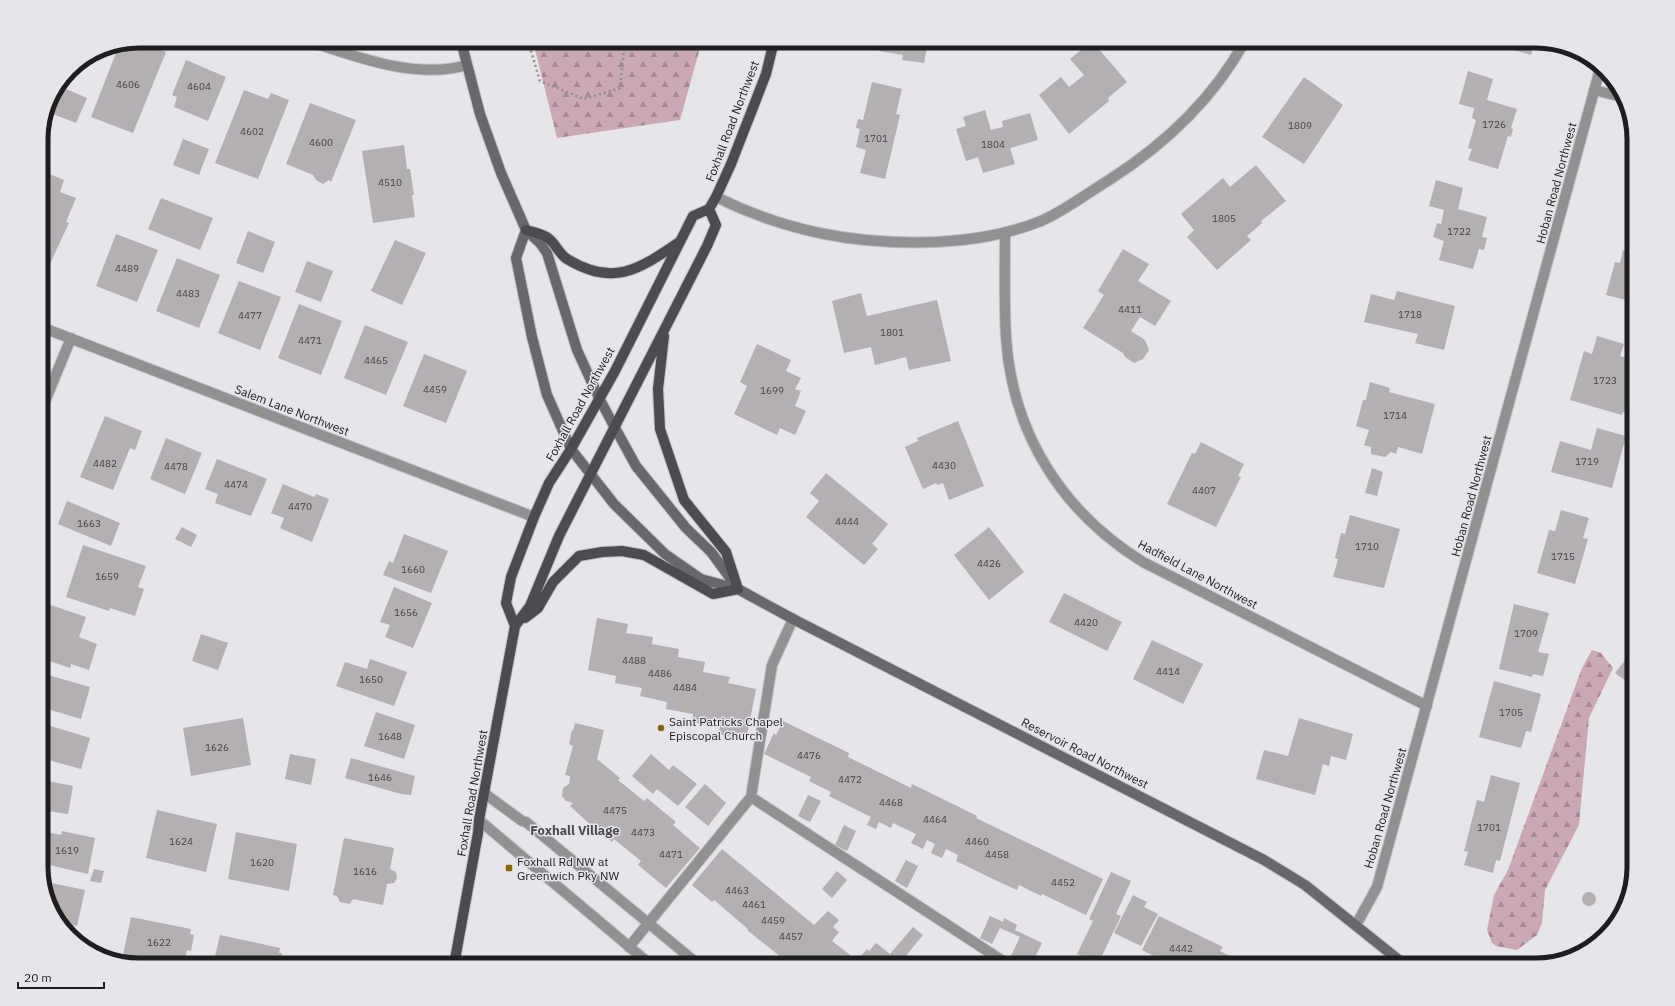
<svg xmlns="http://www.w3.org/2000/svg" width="1675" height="1006" font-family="'IBM Plex Sans',sans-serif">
  <defs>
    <pattern id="forest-firs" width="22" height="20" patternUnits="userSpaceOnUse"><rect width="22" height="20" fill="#caa9b5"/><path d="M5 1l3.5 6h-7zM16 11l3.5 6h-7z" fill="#a38993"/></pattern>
  </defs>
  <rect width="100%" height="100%" fill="#e5e5ea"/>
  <path fill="url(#forest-firs)" d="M533,41H702L680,120L557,138Z
    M1592,650L1601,653L1613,668L1589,718L1579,825L1545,890L1542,923L1537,935L1517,950L1496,946L1492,943L1487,930L1494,895L1508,870L1582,668Z"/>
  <path fill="#b3afb3" d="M877,41H928L924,63L902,60L903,55L879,51V47H876Z
    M1092,41L1127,82L1108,98L1109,101L1069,134L1039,95L1061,77L1069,87L1084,75L1070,59Z
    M1486,41H1535L1531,55L1485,42Z
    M134,42L166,52L133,133L91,117L119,45Z
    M186,60L226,77L208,121L174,107L177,97L172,95Z
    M1468,71L1493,79L1487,100L1517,109L1511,128L1513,129L1511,137L1508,136L1498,169L1468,160L1472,149L1468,148L1476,120L1472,118L1474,108L1459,104Z
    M1304,77L1343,105L1304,164L1262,137Z
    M872,82L902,89L896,114L900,115L885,179L860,173L866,150L856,147L860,129L856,128L858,119L863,120Z
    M64,88L87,98L76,123L53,114Z
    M244,90L268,99L271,93L289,100L258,179L215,163Z
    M310,103L356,120L331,182L329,180L323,184L316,180L313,175L286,164Z
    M985,110L991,130L1003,127L1002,121L1030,113L1038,140L1010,148L1015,164L983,173L978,157L966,161L956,129L966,126L963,117Z
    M183,139L209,149L199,175L173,165Z
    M404,145L407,169H410L414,195H412L415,217L373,223L362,151Z
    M1256,165L1286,201L1261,221L1262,223L1247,236L1251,240L1217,270L1187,237L1194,230L1181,214L1223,178L1230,187Z
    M42,171L64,180L60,192L76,198L66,222L69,223L48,268L41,265Z
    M1436,180L1463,188L1458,209L1487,217L1482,237L1487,238L1484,250L1479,249L1473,269L1439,260L1444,241L1433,237L1437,223L1441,224L1444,210L1429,206Z
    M1631,182L1634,183V221L1626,220L1632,198L1627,197Z
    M161,198L213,218L200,250L148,229Z
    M248,231L275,242L263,273L236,263Z
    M116,234L158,250L137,302L96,286Z
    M395,240L426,253L402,305L371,291Z
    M1123,249L1149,264L1138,281L1171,301L1155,326L1140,317L1131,331L1145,340L1149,350L1143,359L1134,363L1125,357L1123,353L1083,328L1104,295L1098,291Z
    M1623,250L1634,253V302L1606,295L1615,262L1620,263Z
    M177,258L220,275L199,328L156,311Z
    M307,261L333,271L321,302L295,292Z
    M239,281L281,297L260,350L218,333Z
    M1397,291L1455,306L1444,350L1415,343L1418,334L1364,322L1371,294L1394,300Z
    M861,293L867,316L937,300L951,361L909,370L906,357L875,365L871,347L844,353L832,301Z
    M299,304L342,321L321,375L278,358Z
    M365,325L408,342L386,395L344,378Z
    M1597,336L1624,344L1620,356L1634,360V415L1623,412L1622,415L1570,400L1584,351L1592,354Z
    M757,344L791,360L786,371L801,378L795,389L801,391L795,406L806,411L795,435L780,428L777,435L734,414L747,386L740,382Z
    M424,354L467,371L446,423L403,406Z
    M1370,382L1390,388L1389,392L1435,404L1422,454L1398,447L1396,454L1391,452L1385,457L1371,454V447L1364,445L1369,430L1356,426L1363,400H1366Z
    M105,416L142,431L135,450L130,448L113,490L80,477Z
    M958,421L984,486L949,500L943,483L937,485L936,483L923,489L905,447L918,441L917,438Z
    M1597,428L1626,436L1612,488L1551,472L1560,441L1591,450Z
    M166,438L202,453L185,494L150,479Z
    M1201,442L1244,464L1238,476L1241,477L1216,527L1167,504L1192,453L1195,454Z
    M217,459L267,479L251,516L215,503L218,494L205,489Z
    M1372,468L1383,472L1377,496L1365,493Z
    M826,473L888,524L872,544L878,549L864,565L806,517L819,501L810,493Z
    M283,484L314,497L316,494L329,499L312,542L280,528L284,518L271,513Z
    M67,501L120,523L111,546L58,524Z
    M1561,510L1589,518L1583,538L1588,539L1575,584L1537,573L1549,530L1555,531Z
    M1350,515L1400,529L1384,588L1333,577L1338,559L1335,558L1341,533L1345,534Z
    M182,527L197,535L191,547L175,539Z
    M989,527L1024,572L989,600L954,555Z
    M404,534L448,551L431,593L383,575L389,561L393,563Z
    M83,545L146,566L138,587L144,589L135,616L110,608L109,611L66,597Z
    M394,587L432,603L413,648L385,637L390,625L380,622Z
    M1064,593L1122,622L1107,651L1049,622Z
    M42,602L86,617L79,637L97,644L89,670L71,664L70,668L41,658Z
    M1514,604L1549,613L1538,652L1549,654L1543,676L1533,674L1532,677L1499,669Z
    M597,618L628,624L626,633L653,637L652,644L679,649L678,657L705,662L703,672L730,677L728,683L756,689L746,740L718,734L720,727L692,722L693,714L666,709L667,702L640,696L642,688L615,683L616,676L588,670Z
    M201,634L228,643L218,670L192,661Z
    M1152,640L1203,664L1183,704L1133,679Z
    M1634,649V687L1615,673Z
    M370,659L407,672L394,706L336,686L345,662L367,669Z
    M41,673L90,687L81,719L41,707Z
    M1494,681L1541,694L1531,732L1526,731L1521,748L1479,737Z
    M376,712L415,725L404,759L364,746Z
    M243,718L251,765L191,776L183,728Z
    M1299,718L1353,734L1346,760L1331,756L1329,766L1323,764L1315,795L1256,779L1264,750L1288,756Z
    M783,721L849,753L848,757L911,788L912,784L955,805L977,816L976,818L1103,879L1086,915L1042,894L1041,896L1019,885L1017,890L997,881L956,861L958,855L946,849L942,858L931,853L935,844L927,840L923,849L911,843L916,834L893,823L891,828L879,822L876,829L867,825L871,817L829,796L831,792L809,781L811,777L764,754L774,733L776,735Z
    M41,723L90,738L81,769L41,758Z
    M575,723L604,730L597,759L620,778L618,780L644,801L647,798L676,822L673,825L700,848L666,888L638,865L641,861L614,839L612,842L584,819L570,806L573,803L566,801L562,796L563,788L569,784L570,776L565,775L573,746L569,744L572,730L573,731Z
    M290,754L316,759L311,785L285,779Z
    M651,754L669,770L673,765L697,784L678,806L657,789L653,794L632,776Z
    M351,758L415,776L411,795L401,794L345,778Z
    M41,775H44L43,780L73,786L68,814L48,811L47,813L41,812Z
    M1491,775L1520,783L1500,861L1496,860L1493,873L1464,865L1468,852L1464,851L1477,800L1484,802Z
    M705,784L726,803L708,826L685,807Z
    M808,795L821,801L810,822L798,816Z
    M157,810L217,824L206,872L146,858Z
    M844,825L856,831L847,851L835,845Z
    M41,831L61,835L62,831L95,838L88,874L41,863Z
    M236,832L297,844L289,891L228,879Z
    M344,838L394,848L390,869L396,872L397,878L394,883L387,884L383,905L353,899L350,904L340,902L337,896L333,895Z
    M722,849L814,925L828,911L839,920L833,927L839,932L832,941L854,958L848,965H791L747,930L748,929L714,900L712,902L692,885Z
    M906,860L918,866L907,888L895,881Z
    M94,869L104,871L101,883L90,881Z
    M837,871L847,880L832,898L822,889Z
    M1111,872L1131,881L1116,914L1121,916L1098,964L1077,954L1093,921L1089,919Z
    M51,883L85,890L77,926L60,922L54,916L45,885L50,886Z
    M1582 899a7 7 0 1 1 14 0a7 7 0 1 1-14 0Z
    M1133,895L1147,902L1144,907L1158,914L1141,946L1114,933Z
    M990,916L1003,922L1004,918L1017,925L1015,930L1042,943L1031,965H1024L1010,958L1020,937L1000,928L992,944L980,938Z
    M1159,916L1223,947L1220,951L1248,965H1172L1142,950Z
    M131,917L191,929L190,934L194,935L191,951L187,950L184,965H139L122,960Z
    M913,927L923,935L900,963L902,965H858L855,963L867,949L869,951L876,943L890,954Z
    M220,935L280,948L279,953H282L280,965H213Z
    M541,956L550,964L553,961L558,965H534Z"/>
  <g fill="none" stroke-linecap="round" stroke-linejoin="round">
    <g stroke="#c1c1c5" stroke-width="12">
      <path id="lane" d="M751,797L1009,965
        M629,947L751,797L772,665L793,619"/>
    </g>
    <g stroke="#c1c1c5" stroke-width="12">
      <path id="street" d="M308,41C357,57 416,80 467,65
        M1594,90L1623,97
        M716,197C787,232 857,245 936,242C973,240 1006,235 1041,221C1066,210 1086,194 1109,180C1164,145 1213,99 1245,41
        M1005,234C1005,268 1004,303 1006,337C1012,433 1062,512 1143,562L1427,706
        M41,327L534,517
        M41,411L71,338
        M484,793L522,821L526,822L699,965
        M479,820L651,965
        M1356,925L1377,887L1600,69"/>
    </g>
    <g stroke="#c1c1c5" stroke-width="12">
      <path id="secondary" d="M461,41L480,114L501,173L526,230L540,243L547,253L577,350L599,398L614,426L636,466L686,528L711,552L736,586
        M526,230L516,258L532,337L547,395L571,449L614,504L665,554L701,579L738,589L793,619L1264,860L1305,885L1405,965"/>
    </g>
    <g stroke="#c1c1c5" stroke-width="12">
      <path id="primary" d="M526,230C532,232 543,234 548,238C556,244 559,254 567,259C613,287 638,270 678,243
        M525,618L538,608L553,582L579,556L602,552L622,551L644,555L713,594L738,589L726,552L684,500L660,429L658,389L664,336
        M515,626L506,603L511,577L534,517L549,483L571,449L615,371L693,216L709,209L716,197L731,164L766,74L774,41
        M454,965L478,833L479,820L515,626L530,606L559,536L707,246L716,225L709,209"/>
    </g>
    <path stroke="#8f8f93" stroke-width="2.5" stroke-dasharray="2 3" stroke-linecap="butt" d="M528,41L540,81L584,99L620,88L625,41"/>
    <use href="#lane" stroke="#8f9193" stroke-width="10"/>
    <use href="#street" stroke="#8f9193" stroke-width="10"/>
    <use href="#secondary" stroke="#67686b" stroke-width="10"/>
    <use href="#primary" stroke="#4a4c50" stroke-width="10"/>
  </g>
  <g fill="#886906" stroke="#e5e5ea" stroke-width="1.5">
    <circle cx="661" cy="728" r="4"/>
    <rect x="505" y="864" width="8" height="8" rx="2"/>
  </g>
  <g text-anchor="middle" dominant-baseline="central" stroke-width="3" stroke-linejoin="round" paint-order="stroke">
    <g font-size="10" fill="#434244">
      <text x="128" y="84">4606</text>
      <text x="199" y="86">4604</text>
      <text x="1494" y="124">1726</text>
      <text x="1300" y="125">1809</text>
      <text x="252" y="131">4602</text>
      <text x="876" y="138">1701</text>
      <text x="321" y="142">4600</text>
      <text x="993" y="144">1804</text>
      <text x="390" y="182">4510</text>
      <text x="1224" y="218">1805</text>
      <text x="1459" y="231">1722</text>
      <text x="127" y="268">4489</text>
      <text x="188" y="293">4483</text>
      <text x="1130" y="309">4411</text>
      <text x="1410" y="314">1718</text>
      <text x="250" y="315">4477</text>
      <text x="892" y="332">1801</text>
      <text x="310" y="340">4471</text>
      <text x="376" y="360">4465</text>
      <text x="1605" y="380">1723</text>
      <text x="435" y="389">4459</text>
      <text x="772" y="390">1699</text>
      <text x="1395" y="415">1714</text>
      <text x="1587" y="461">1719</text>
      <text x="105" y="463">4482</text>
      <text x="944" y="465">4430</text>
      <text x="176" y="466">4478</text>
      <text x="236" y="484">4474</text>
      <text x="1204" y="490">4407</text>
      <text x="300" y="506">4470</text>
      <text x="847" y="521">4444</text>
      <text x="89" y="523">1663</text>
      <text x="1367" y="546">1710</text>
      <text x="1563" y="556">1715</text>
      <text x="989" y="563">4426</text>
      <text x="413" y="569">1660</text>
      <text x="107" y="576">1659</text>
      <text x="406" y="612">1656</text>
      <text x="1086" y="622">4420</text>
      <text x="1526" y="633">1709</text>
      <text x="634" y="660">4488</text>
      <text x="1168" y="671">4414</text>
      <text x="660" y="673">4486</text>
      <text x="371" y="679">1650</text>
      <text x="685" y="687">4484</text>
      <text x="1511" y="712">1705</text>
      <text x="390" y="736">1648</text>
      <text x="217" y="747">1626</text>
      <text x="809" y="755">4476</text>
      <text x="380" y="777">1646</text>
      <text x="850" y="779">4472</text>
      <text x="891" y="802">4468</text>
      <text x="615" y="810">4475</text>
      <text x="935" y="819">4464</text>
      <text x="1489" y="827">1701</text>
      <text x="643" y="832">4473</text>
      <text x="181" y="841">1624</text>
      <text x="977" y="841">4460</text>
      <text x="67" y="850">1619</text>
      <text x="671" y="854">4471</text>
      <text x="997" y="854">4458</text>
      <text x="262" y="862">1620</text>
      <text x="365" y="871">1616</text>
      <text x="1063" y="882">4452</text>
      <text x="737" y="890">4463</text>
      <text x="754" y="904">4461</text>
      <text x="773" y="920">4459</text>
      <text x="791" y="936">4457</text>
      <text x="159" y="942">1622</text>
      <text x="1181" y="948">4442</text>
    </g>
    <g font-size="12" fill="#1e1d1f" stroke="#e5e5ea">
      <text transform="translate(732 121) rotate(-69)">Foxhall Road Northwest</text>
      <text transform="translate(1556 183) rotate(-75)">Hoban Road Northwest</text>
      <text transform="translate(580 404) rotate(-61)">Foxhall Road Northwest</text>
      <text transform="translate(292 410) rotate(21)">Salem Lane Northwest</text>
      <text transform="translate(1471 496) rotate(-75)">Hoban Road Northwest</text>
      <text transform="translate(1198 574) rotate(28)">Hadfield Lane Northwest</text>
      <text transform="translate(1085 753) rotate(27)">Reservoir Road Northwest</text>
      <text transform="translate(472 793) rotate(-80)">Foxhall Road Northwest</text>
      <text transform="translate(1385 808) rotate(-74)">Hoban Road Northwest</text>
    </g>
    <g font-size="12" fill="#1e1d1f" stroke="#e5e5ea" text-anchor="start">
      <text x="669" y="721">Saint Patricks Chapel<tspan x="669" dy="14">Episcopal Church</tspan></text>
      <text x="517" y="861">Foxhall Rd NW at<tspan x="517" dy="14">Greenwich Pky NW</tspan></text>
    </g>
    <g font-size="13" font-weight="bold" fill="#4a4a4e" stroke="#e5e5ea">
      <text x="575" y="830">Foxhall Village</text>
    </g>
  </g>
  <path d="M0 0H1675V1006H0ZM139 48H1536A91 91 0 0 1 1627 139V867A91 91 0 0 1 1536 958H139A91 91 0 0 1 48 867V139A91 91 0 0 1 139 48Z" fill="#e5e5ea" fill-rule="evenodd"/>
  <path fill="none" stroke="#1e1d1f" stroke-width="5" d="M139 48H1536A91 91 0 0 1 1627 139V867A91 91 0 0 1 1536 958H139A91 91 0 0 1 48 867V139A91 91 0 0 1 139 48Z"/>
  <path d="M18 982v6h86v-6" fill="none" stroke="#1e1d1f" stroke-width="2"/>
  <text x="24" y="982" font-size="12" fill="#1e1d1f" stroke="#e5e5ea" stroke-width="3" paint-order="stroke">20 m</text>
</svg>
